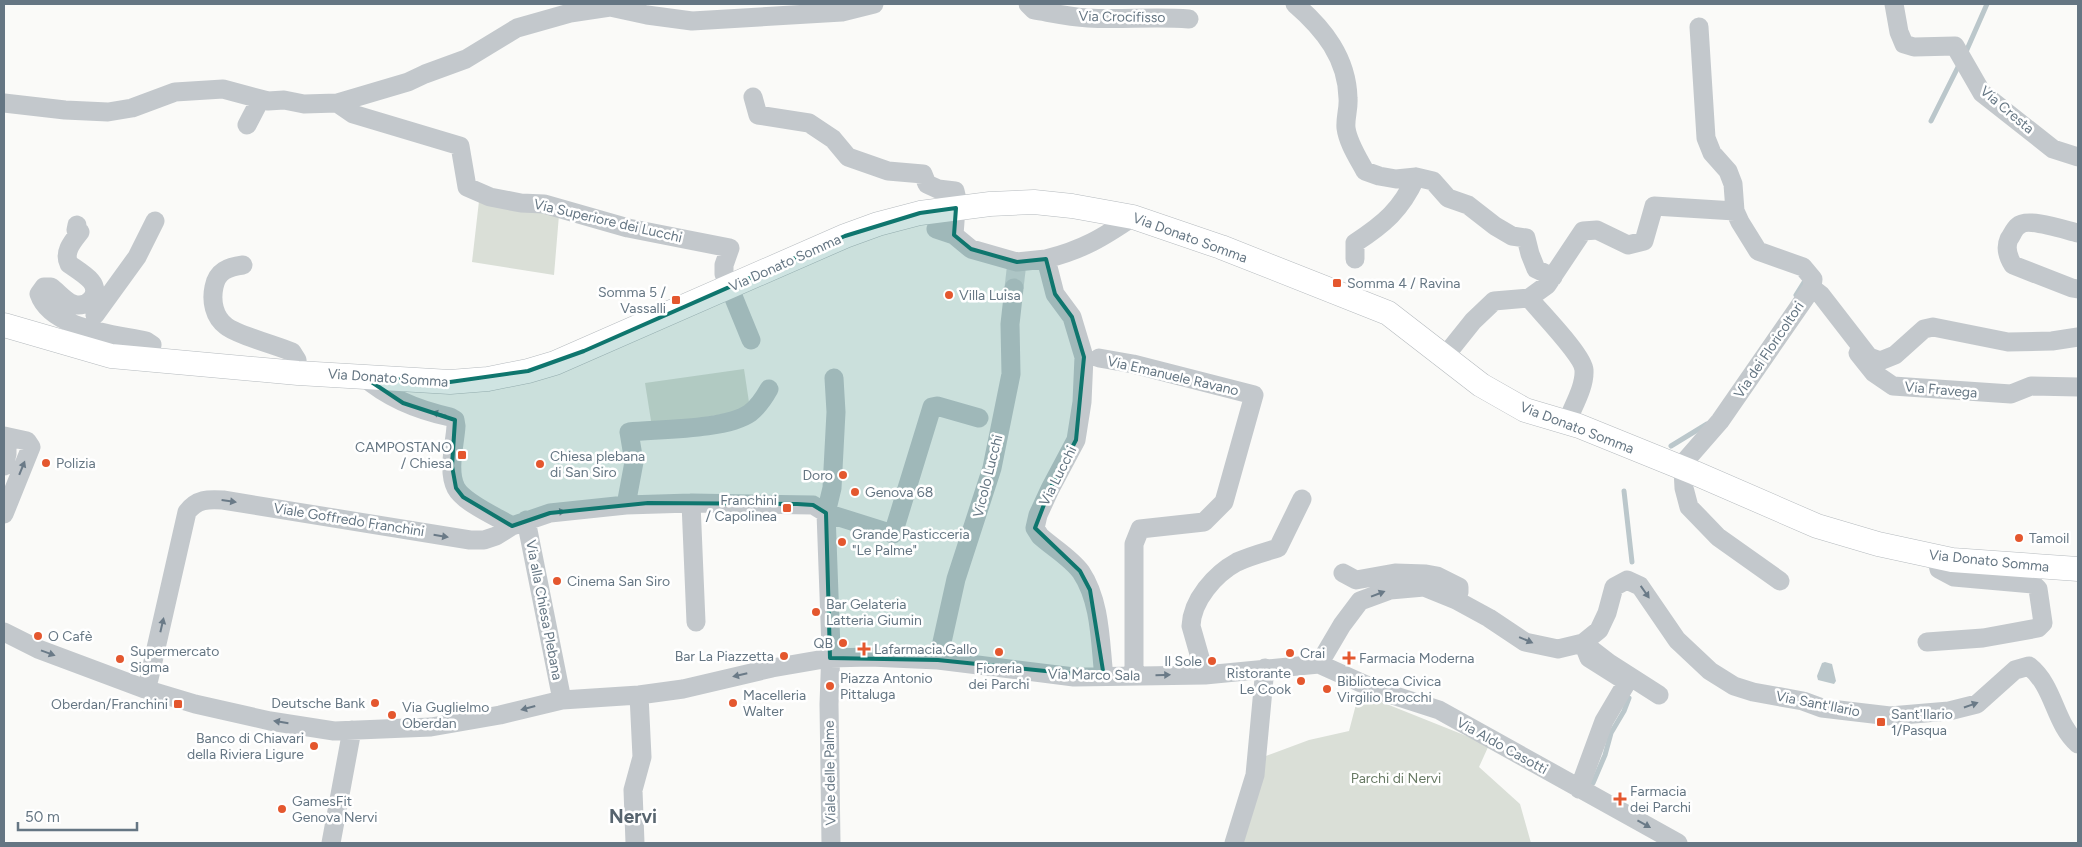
<svg xmlns="http://www.w3.org/2000/svg" width="2082" height="847" font-family="Figtree,sans-serif">
  <rect width="100%" height="100%" fill="#fafaf8"/>
  <path fill="#dadfd7" d="M479,201L559,215L554,275L472,262Z
    M744,369L750,409L652,427L645,383Z
    M1359,693L1489,745L1479,767L1520,804L1531,843H1238L1263,757L1309,740L1349,731Z"/>
  <path fill="#bbc7cb" d="M1825,662L1832,664L1836,681L1834,684L1818,680L1817,676L1822,663Z"/>
  <g fill="none" stroke-linecap="round" stroke-linejoin="round">
    <path stroke="#bbc7cb" stroke-width="5" d="M1965,54L1987,4
      M1931,121L1960,63
      M1796,295L1806,279
      M1671,446L1707,424
      M1624,491L1632,562
      M1593,783L1605,755L1611,733L1624,711L1629,698"/>
    <path stroke="#d5d9db" stroke-width="19" stroke-dasharray="19 9" stroke-linecap="butt" d="M1014,288L1017,262"/>
    <g stroke="#b5babe" stroke-width="25">
      <path id="major" d="M4,325L111,356L298,373L450,382L488,379L528,371L555,363L845,236L878,224L920,213L990,204L1034,202L1072,206L1133,217L1221,247L1388,313L1481,385L1525,410L1579,426L1695,473L1817,526L1878,544L1952,560L2078,569"/>
    </g>
    <path stroke="#c3c8cc" stroke-width="19" d="M1028,4L1034,10C1052,13 1070,17 1088,18C1122,20 1155,16 1189,19
      M1295,4C1324,29 1347,58 1348,98C1349,108 1345,118 1346,128C1348,143 1358,158 1365,171L1379,176L1396,179L1416,177L1433,181L1448,198L1468,205L1495,226L1512,236L1526,238L1530,254L1536,269L1553,277
      M1894,4L1899,32L1904,44L1914,47L1955,46L1982,93L2053,149L2078,157
      M1699,27L1706,138L1712,153L1728,171L1733,184L1735,211L1740,222L1758,251L1803,267L1813,279L1812,288
      M753,97L758,115L809,123L833,139L848,157L888,171L923,174L927,184L938,189L955,191L959,208
      M4,103L65,110L108,112L132,108L175,92L223,89L268,101L284,100L304,104L337,103L408,82L425,74L466,59L517,28L570,13L610,7L647,15L692,21L842,12L874,4
      M337,103L353,114L460,146L467,187L490,197L521,203L544,204L628,228L730,248L724,265V274L751,340
      M247,125L260,100
      M956,208L954,235L971,249L1017,262L1046,259
      M77,225L76,230L80,232C73,241 63,252 69,264C76,269 86,275 91,281C102,294 87,309 73,304C65,301 58,292 51,287H44L39,294C51,329 114,334 146,341L152,345L149,360
      M936,229L954,235
      M2078,233C2065,230 2027,217 2018,226C2014,229 2012,235 2009,239C2005,248 2008,257 2013,265L2072,288L2078,289
      M1355,259V243C1384,224 1401,210 1416,177
      M243,265C228,267 217,271 214,287C211,301 214,317 226,326C235,334 278,346 292,352L297,360L298,373
      M1529,298L1547,285L1583,231L1597,230L1628,245L1644,241L1654,206L1735,211
      M95,315L137,257L155,221
      M1858,353L1874,373L1893,386L2011,394L2031,386L2078,387
      M1445,356L1473,321L1494,301L1529,298C1540,312 1583,355 1584,370C1585,387 1573,406 1567,422
      M1099,358L1133,364L1254,395L1224,502L1204,522L1140,529L1134,544V676
      M364,377C389,399 418,410 450,417L455,420L456,426C455,444 447,471 456,488C464,503 497,517 512,526
      M4,436L27,441L31,447L4,514
      M4,466L7,454V437
      M1679,468L1720,421L1812,288L1821,295L1869,357L1880,361L1895,355L1924,329L1933,327L2008,342L2052,341L2078,337
      M1683,469L1684,488L1689,507L1718,537L1780,581
      M691,503L696,622
      M626,505L634,462L629,432C660,429 726,430 750,413C759,406 764,398 769,389
      M526,520L562,700
      M1343,573L1356,580L1395,573L1426,574L1437,576L1459,587V592L1456,600
      M4,632L38,649L145,689L195,704L270,721L334,731L431,727L500,715L562,700L639,695L683,689L772,668L830,658L870,657L938,660L1074,677L1205,675L1319,664L1377,690L1439,710L1678,843
      M1927,642L1983,638L2038,628L2043,623L2038,589L2033,584L1954,577L1939,569L1936,556
      M938,660L956,579L992,468L1011,374L1010,324L1014,288
      M1319,664L1342,625L1360,601L1390,590L1424,587L1456,600L1489,618L1525,642L1558,649L1583,643L1599,630L1607,613L1614,587L1627,580L1640,586L1677,640L1710,671L1734,686L1753,692L1803,701L1822,708L1890,716L1949,711L1977,704L2015,670L2029,666C2055,687 2054,723 2078,744
      M1205,675L1191,626C1192,600 1215,574 1237,562C1250,556 1265,552 1278,548L1302,499
      M1104,677C1100,643 1101,602 1081,572C1071,558 1052,547 1040,536L1035,528L1038,515L1050,489L1076,440L1082,402L1084,357L1072,317L1055,294L1046,259C1084,249 1102,238 1133,217
      M145,689L149,679L187,512C197,499 208,499 223,500L470,540H484L496,536L512,526L550,513L626,505L691,503L813,505L826,513L893,534L932,407L937,406L979,418
      M1579,789L1604,721L1627,682L1589,658L1583,643L1609,663L1659,695
      M331,843L352,730
      M635,843L633,790L642,757L639,695
      M831,843L829,704L831,649L826,513L832,488L836,412L834,378
      M1234,843L1255,775L1265,668"/>
    <use href="#major" stroke="#fff" stroke-width="24"/>
  </g>
  <defs><path id="oneway-solid" d="M-6-.8H1V-3.2L6.5 0L1 3.2V.8H-6Z" transform="scale(1.25)"/></defs>
  <g fill="#6a7a87">
    <use href="#oneway-solid" transform="translate(439 414) rotate(-166)"/>
    <use href="#oneway-solid" transform="translate(22 468) rotate(-68)"/>
    <use href="#oneway-solid" transform="translate(229 501) rotate(8)"/>
    <use href="#oneway-solid" transform="translate(558 512) rotate(-6)"/>
    <use href="#oneway-solid" transform="translate(441 536) rotate(9)"/>
    <use href="#oneway-solid" transform="translate(1645 592) rotate(55)"/>
    <use href="#oneway-solid" transform="translate(1378 594) rotate(-21)"/>
    <use href="#oneway-solid" transform="translate(162 625) rotate(-77)"/>
    <use href="#oneway-solid" transform="translate(1526 640) rotate(23)"/>
    <use href="#oneway-solid" transform="translate(48 653) rotate(20)"/>
    <use href="#oneway-solid" transform="translate(740 675) rotate(167)"/>
    <use href="#oneway-solid" transform="translate(1163 675) rotate(-1)"/>
    <use href="#oneway-solid" transform="translate(1971 705) rotate(-19)"/>
    <use href="#oneway-solid" transform="translate(528 708) rotate(165)"/>
    <use href="#oneway-solid" transform="translate(281 722) rotate(-171)"/>
    <use href="#oneway-solid" transform="translate(1644 824) rotate(29)"/>
  </g>
  <path fill="#0f766e" fill-opacity="0.2" stroke="#0f766e" stroke-width="4" stroke-linejoin="round" d="M956,208L954,235L971,249L1017,262L1046,259L1055,294L1072,317L1084,357L1076,440L1050,489L1035,528L1080,571L1090,590L1104,677L938,660L830,658L826,513L813,505L797,504L648,503L550,513L512,526L463,497L456,488L452,466L455,420L403,403L364,377L450,382L528,371L584,351L845,236L920,213Z"/>
  <g fill="#e4572e" stroke="#fff" stroke-width="2">
    <rect x="1332" y="278" width="10" height="10" rx="2.5"/>
    <circle cx="949" cy="295" r="5"/>
    <rect x="671" y="295" width="10" height="10" rx="2.5"/>
    <rect x="457" y="450" width="10" height="10" rx="2.5"/>
    <circle cx="46" cy="463" r="5"/>
    <circle cx="540" cy="464" r="5"/>
    <circle cx="843" cy="475" r="5"/>
    <circle cx="855" cy="492" r="5"/>
    <rect x="782" y="503" width="10" height="10" rx="2.5"/>
    <circle cx="2019" cy="538" r="5"/>
    <circle cx="842" cy="542" r="5"/>
    <circle cx="557" cy="581" r="5"/>
    <circle cx="816" cy="612" r="5"/>
    <circle cx="38" cy="636" r="5"/>
    <circle cx="843" cy="643" r="5"/>
    <path d="M861.5 641.5h5v5h5v5h-5v5h-5v-5h-5v-5h5z"/>
    <circle cx="999" cy="652" r="5"/>
    <circle cx="1290" cy="653" r="5"/>
    <circle cx="784" cy="656" r="5"/>
    <path d="M1346.5 650.5h5v5h5v5h-5v5h-5v-5h-5v-5h5z"/>
    <circle cx="120" cy="659" r="5"/>
    <circle cx="1212" cy="661" r="5"/>
    <circle cx="1301" cy="681" r="5"/>
    <circle cx="830" cy="686" r="5"/>
    <circle cx="1327" cy="689" r="5"/>
    <circle cx="375" cy="703" r="5"/>
    <circle cx="733" cy="703" r="5"/>
    <rect x="173" y="699" width="10" height="10" rx="2.5"/>
    <circle cx="392" cy="715" r="5"/>
    <rect x="1876" y="717" width="10" height="10" rx="2.5"/>
    <circle cx="314" cy="746" r="5"/>
    <path d="M1617.5 791.5h5v5h5v5h-5v5h-5v-5h-5v-5h5z"/>
    <circle cx="282" cy="809" r="5"/>
  </g>
  <g text-anchor="middle" dominant-baseline="central" stroke-width="5" stroke-linejoin="round" paint-order="stroke">
    <g font-size="14" fill="#657683" stroke="#fff">
      <text transform="translate(1122 17) rotate(1)">Via Crocifisso</text>
      <text transform="translate(2007 110) rotate(40)">Via Cresta</text>
      <text transform="translate(608 221) rotate(13)">Via Superiore dei Lucchi</text>
      <text transform="translate(1190 238) rotate(20)">Via Donato Somma</text>
      <text transform="translate(785 263) rotate(-24)">Via Donato Somma</text>
      <text transform="translate(1769 350) rotate(-56)">Via dei Floricoltori</text>
      <text transform="translate(1173 376) rotate(13)">Via Emanuele Ravano</text>
      <text transform="translate(388 378) rotate(4)">Via Donato Somma</text>
      <text transform="translate(1941 390) rotate(5)">Via Fravega</text>
      <text transform="translate(1577 428) rotate(21)">Via Donato Somma</text>
      <text transform="translate(988 476) rotate(-76)">Vicolo Lucchi</text>
      <text transform="translate(1058 476) rotate(-63)">Via Lucchi</text>
      <text transform="translate(349 520) rotate(9)">Viale Goffredo Franchini</text>
      <text transform="translate(1989 561) rotate(6)">Via Donato Somma</text>
      <text transform="translate(544 610) rotate(79)">Via alla Chiesa Plebana</text>
      <text transform="translate(1094 675) rotate(1)">Via Marco Sala</text>
      <text transform="translate(1818 704) rotate(11)">Via Sant'Ilario</text>
      <text transform="translate(1502 746) rotate(29)">Via Aldo Casotti</text>
      <text transform="translate(830 773) rotate(-91)">Viale delle Palme</text>
    </g>
    <g font-size="14" fill="#657683" stroke="#fff" text-anchor="start">
      <text x="1347" y="283">Somma 4 / Ravina</text>
      <text x="666" y="292" text-anchor="end">Somma 5 /<tspan x="666" dy="16">Vassalli</tspan></text>
      <text x="959" y="295">Villa Luisa</text>
      <text x="452" y="447" text-anchor="end">CAMPOSTANO<tspan x="452" dy="16">/ Chiesa</tspan></text>
      <text x="550" y="456">Chiesa plebana<tspan x="550" dy="16">di San Siro</tspan></text>
      <text x="56" y="463">Polizia</text>
      <text x="833" y="475" text-anchor="end">Doro</text>
      <text x="865" y="492">Genova 68</text>
      <text x="777" y="500" text-anchor="end">Franchini<tspan x="777" dy="16">/ Capolinea</tspan></text>
      <text x="852" y="534">Grande Pasticceria<tspan x="852" dy="16">"Le Palme"</tspan></text>
      <text x="2029" y="538">Tamoil</text>
      <text x="567" y="581">Cinema San Siro</text>
      <text x="826" y="604">Bar Gelateria<tspan x="826" dy="16">Latteria Giumin</tspan></text>
      <text x="48" y="636">O Cafè</text>
      <text x="833" y="643" text-anchor="end">QB</text>
      <text x="874" y="649">Lafarmacia.Gallo</text>
      <text x="130" y="651">Supermercato<tspan x="130" dy="16">Sigma</tspan></text>
      <text x="1300" y="653">Crai</text>
      <text x="774" y="656" text-anchor="end">Bar La Piazzetta</text>
      <text x="1359" y="658">Farmacia Moderna</text>
      <text x="1202" y="661" text-anchor="end">Il Sole</text>
      <text x="999" y="668" text-anchor="middle">Fioreria<tspan x="999" dy="16">dei Parchi</tspan></text>
      <text x="1291" y="673" text-anchor="end">Ristorante<tspan x="1291" dy="16">Le Cook</tspan></text>
      <text x="840" y="678">Piazza Antonio<tspan x="840" dy="16">Pittaluga</tspan></text>
      <text x="1337" y="681">Biblioteca Civica<tspan x="1337" dy="16">Virgilio Brocchi</tspan></text>
      <text x="743" y="695">Macelleria<tspan x="743" dy="16">Walter</tspan></text>
      <text x="365" y="703" text-anchor="end">Deutsche Bank</text>
      <text x="168" y="704" text-anchor="end">Oberdan/Franchini</text>
      <text x="402" y="707">Via Guglielmo<tspan x="402" dy="16">Oberdan</tspan></text>
      <text x="1891" y="714">Sant'Ilario<tspan x="1891" dy="16">1/Pasqua</tspan></text>
      <text x="304" y="738" text-anchor="end">Banco di Chiavari<tspan x="304" dy="16">della Riviera Ligure</tspan></text>
      <text x="1630" y="791">Farmacia<tspan x="1630" dy="16">dei Parchi</tspan></text>
      <text x="292" y="801">GamesFit<tspan x="292" dy="16">Genova Nervi</tspan></text>
    </g>
    <g font-size="14" fill="#687a64" stroke="#fff">
      <text x="1396" y="778">Parchi di Nervi</text>
    </g>
    <g font-size="19" font-weight="bold" fill="#57646e" stroke="#fff">
      <text x="633" y="816">Nervi</text>
    </g>
  </g>
  <rect width="2082" height="847" fill="none" stroke="#657683" stroke-width="10"/>
  <path d="M18 822v8h119v-8" fill="none" stroke="#657683" stroke-width="2.5"/>
  <text x="25" y="822" font-size="15" fill="#657683" stroke="#ffffff" stroke-width="4" paint-order="stroke">50 m</text>
</svg>
